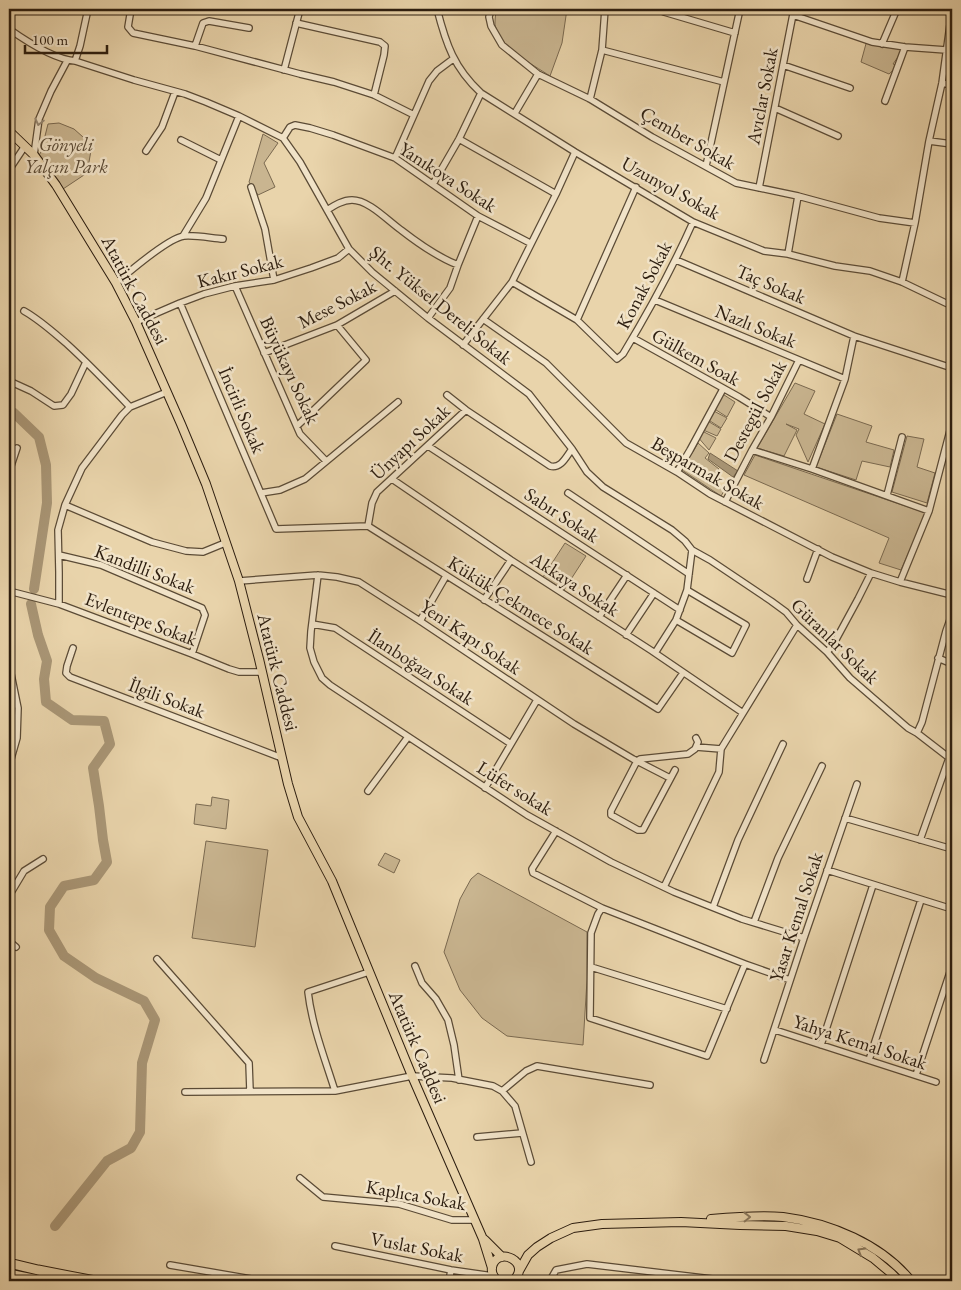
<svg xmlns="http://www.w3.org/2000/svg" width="961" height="1290" font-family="'EB Garamond',serif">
  <rect width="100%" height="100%" fill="#e9d4ab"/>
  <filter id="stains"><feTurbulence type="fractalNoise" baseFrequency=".004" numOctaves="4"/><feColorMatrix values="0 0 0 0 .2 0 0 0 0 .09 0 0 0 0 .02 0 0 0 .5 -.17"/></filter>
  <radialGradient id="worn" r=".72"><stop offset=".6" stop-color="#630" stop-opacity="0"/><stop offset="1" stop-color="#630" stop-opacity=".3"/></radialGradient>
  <path fill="#c9b590" stroke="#7a6950" d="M500,9H567L562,43L550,76C532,64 500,48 495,25C495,21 495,17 496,13Z
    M867,40L905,47L893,64L898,66L889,74L861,62Z
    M59,123L74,129L92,145L87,173L63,189L37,158L41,152L48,124Z
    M263,134L278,143L264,163L275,187L258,195L249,182Z
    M795,383L815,391L804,414L825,424L808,462L796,435L799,429L786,424L797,430L784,456L757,448Z
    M721,393L735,402L727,417L713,408Z
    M712,410L727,418L721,428L707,419Z
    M837,414L872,426L866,442L894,450L890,467L862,461L856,480L816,467Z
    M706,420L721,429L717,436L701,429Z
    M700,430L716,438L709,450L697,436Z
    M907,436L924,439L917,467L935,473L927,503L892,492Z
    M698,443L709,453L705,458L719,469L711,478L724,491L721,496L682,470Z
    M755,455L926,513L901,570L879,563L889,538L744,475Z
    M565,543L586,556L564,590L543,577Z
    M212,797L229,800L226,829L194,824L196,804L211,806Z
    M206,841L268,850L255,947L192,938Z
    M385,853L400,860L394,873L378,865Z
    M478,873L587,932V980L583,1045L507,1036L482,1018L460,990L444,952L460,899L471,879Z"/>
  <path fill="#a99676" stroke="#77664d" d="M710,453L738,471L733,477L708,459Z"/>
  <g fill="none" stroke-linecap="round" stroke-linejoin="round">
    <path stroke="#a99676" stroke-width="10" d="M9,412L14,413L39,437L46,465L47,503L34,589
      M31,604L38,635L47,661L44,679L46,702L72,720L104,721L110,744L93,768L99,806L103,840L107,862L94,880L64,886L50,907L49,930L64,956L96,978L144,1001L155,1020L142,1063L140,1132L131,1148L107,1161L55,1226"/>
    <g stroke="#5b4b36" stroke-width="8">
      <path id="minor" d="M131,9L128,27L133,33L195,46L300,74L334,82L374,95L414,115
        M437,9C446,44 454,68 481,93L575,152L693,222L764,251L788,254L835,266L870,271L902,282L952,306
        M491,9L489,17L491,26L502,45L538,74L590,99L652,137L736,183L798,196L879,218L915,223
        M664,12L735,33
        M793,15L872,42L905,47L946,50
        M296,23L380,42L385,46L384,55L374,95
        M9,29C26,41 53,59 75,61L134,80L185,94L206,102L239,116L283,138L300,162L349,249L372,272L428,318L529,394L572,449L587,472L603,487L672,530L685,541L692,550L710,560L771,601L786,612L797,625L827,652L850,678L908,728L917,733L952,760
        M882,44L897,9
        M195,46L203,23L209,21L249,28
        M602,50L724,82
        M75,61L80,46L88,9
        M783,65L850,88
        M284,70L300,9
        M942,83L952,85
        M590,99L602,50L605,9
        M885,101L905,47
        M775,108L838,136
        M515,113L538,74
        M283,138L290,127L295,125L310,128L333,135L395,158L478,216L530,243
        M459,139L556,194
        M181,140L221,160
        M929,141L952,144
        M146,151L162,127L175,92
        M34,155L39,119L51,91L67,61
        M395,158L429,81L437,71L453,59
        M706,166L740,9
        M9,170L25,146
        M433,184L459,139L481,93
        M251,187L265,229L274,280
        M759,188L794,9
        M327,210C335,205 343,200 352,200C369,200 388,221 401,230C419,244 437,257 458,265
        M183,236L206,198L239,116
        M788,254L798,196
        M676,260L854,336L952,368
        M512,282L577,320L617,359L623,354C649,311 673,267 693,222
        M902,282L915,223L929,141L942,83L952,10
        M116,283C129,272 168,238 184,236C195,235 211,238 223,239
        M235,286L300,434L326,461
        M655,300L845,379
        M180,303L276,529L368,526
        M24,311C40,320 53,332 67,344C89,364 110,386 130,407
        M428,318L450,288L458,265L478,216
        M483,319L546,363L626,443L677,472L710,494L832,557L871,573L900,582L952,595
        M577,320L636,187
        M136,322L180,303L204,294L235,286L274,280L311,268L338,258L349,249
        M633,338L739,397L771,417
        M463,345L512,282L556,194L575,152
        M264,353L337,325L395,291
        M9,381L31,391L54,406L63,405L71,394L86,362
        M447,395L466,410L550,466C561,469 566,457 572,449
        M297,426L366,360L337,325
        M428,446L680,610
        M752,450L812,469L929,511
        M812,469L845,379L854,336
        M9,472L17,448
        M677,472L690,450L723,389
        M392,479L511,560L652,651L743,713
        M261,493L280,490L305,479L398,402
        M568,493L689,574
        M887,495L902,437
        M725,502L752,450L771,417L799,360
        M65,505L152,542L186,551L203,552L225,543
        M368,526L658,709L683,673
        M368,526L372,503L377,492L466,410
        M59,555L101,565L202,608L205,615L192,654
        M318,575L311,631L310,648L314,662L322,678L330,685L527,815L611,862L674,892L742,919L804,938
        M807,579L818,549
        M239,581L318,575L337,577L359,582L420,621L574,724L633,759L670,778
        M900,582L929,511L952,423
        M9,591L59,604L192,654L229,669L239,672H262
        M484,600L511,560
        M59,604V572L58,530L65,505L82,468L122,415L130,407L167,392
        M599,617L627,575
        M676,620L732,653L746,625L687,590
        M420,621L446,576
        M312,624L335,628L511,744
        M626,635L654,593
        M73,648L67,666L66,673L70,677L282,758
        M827,652L833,645L858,599L871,573
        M655,653L676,620L687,590L692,550
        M938,658L952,664
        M9,664L18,708L17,738L9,766
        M917,733L922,722L946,631L952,614
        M696,747L721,749
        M675,770L643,830H638L611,815V811L637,761L640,759L688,754L695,749L698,742L696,738
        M485,788L537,700
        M368,791L408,737
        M845,818L952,849
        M556,831L532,869L533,873L602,908L598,914L591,933L590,1018L707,1056L745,964
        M920,840L949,758
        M827,870L952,909
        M664,887L719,772L721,749L797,625
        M9,896L24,871L43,859
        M713,907L738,840L783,744
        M602,908L745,964L790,980
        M754,922L778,858L822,766
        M9,941L16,947
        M157,959L249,1063L250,1091
        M415,966L422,983L436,999L448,1020L454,1045L459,1080
        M591,967L727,1009
        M775,1030L936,1082
        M821,1045L873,885
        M764,1060L804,938L857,784
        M869,1060L921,900
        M916,1075L952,966
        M335,1091C325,1059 312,1026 308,992L369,972
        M502,1091L526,1071L537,1066L650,1085
        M185,1092L335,1091L412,1076L452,1078L493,1086L502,1091L515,1106L531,1162
        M477,1137L522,1133
        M300,1178L323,1197L399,1204L452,1220H474
        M335,1246L451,1270L493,1276
        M170,1265L263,1281
        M449,1281L451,1270
        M553,1281L552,1277L556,1270L587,1264L729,1281"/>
    </g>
    <g stroke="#2c1d0f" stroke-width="10">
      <path id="major" d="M9,131L34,155L56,185L116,283L136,322L181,424L206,484L239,581L259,659L288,784L298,817L332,881L412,1076L483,1239L492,1268
        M711,1219C735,1217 759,1215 783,1217C830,1223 881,1244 911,1281
        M485,1240L502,1257
        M519,1271L528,1255L537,1247L551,1238L573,1228L602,1224L681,1222L740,1225L786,1226L817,1231L840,1238L873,1258L891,1273L899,1281
        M498,1281C493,1277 491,1273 492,1267C497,1245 533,1262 513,1281"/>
    </g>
    <g stroke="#2c1d0f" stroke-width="11">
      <path id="highway" d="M9,1263L38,1270L95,1281
        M9,1274L43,1281"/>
    </g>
    <use href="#minor" stroke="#f1e3c8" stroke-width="5.5"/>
    <use href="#major" stroke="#e9d4ab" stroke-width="8"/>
    <use href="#highway" stroke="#e9d4ab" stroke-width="9"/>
  </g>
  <defs><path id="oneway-chevron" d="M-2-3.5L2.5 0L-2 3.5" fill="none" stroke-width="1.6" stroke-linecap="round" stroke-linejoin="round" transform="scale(1.25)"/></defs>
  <use stroke="#988a75" href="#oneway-chevron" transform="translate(39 122) rotate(103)"/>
  <g stroke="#8a785d">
    <use href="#oneway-chevron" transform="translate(747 1217) rotate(-1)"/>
    <use href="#oneway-chevron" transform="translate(861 1251) rotate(-149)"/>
  </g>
  <g text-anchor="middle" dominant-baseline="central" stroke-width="5" stroke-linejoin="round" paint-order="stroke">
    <g font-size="19" fill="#2c1d0f" stroke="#f1e3c8">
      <text transform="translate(762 96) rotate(-79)">Avıclar Sokak</text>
      <text transform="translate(688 138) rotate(30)">Çember Sokak</text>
      <text transform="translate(448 177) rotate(33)">Yanıkova Sokak</text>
      <text transform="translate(671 188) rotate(29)">Uzunyol Sokak</text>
      <text transform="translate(240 271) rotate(-14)">Kakır Sokak</text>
      <text transform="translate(771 284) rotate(23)">Taç Sokak</text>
      <text transform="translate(644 285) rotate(-62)">Konak Sokak</text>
      <text transform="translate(135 290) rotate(62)">Atatürk Caddesi</text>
      <text transform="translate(337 304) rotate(-27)">Mese Sokak</text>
      <text transform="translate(441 305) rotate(39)">Şht. Yüksel Dereli Sokak</text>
      <text transform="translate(756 326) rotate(22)">Nazlı Sokak</text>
      <text transform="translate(696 357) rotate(29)">Gülkem Soak</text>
      <text transform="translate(290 370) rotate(65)">Büyükayı Sokak</text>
      <text transform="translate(242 410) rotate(67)">İncirli Sokak</text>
      <text transform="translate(755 411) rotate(-62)">Destegül Sokak</text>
      <text transform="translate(410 442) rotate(-43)">Ünyapı Sokak</text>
      <text transform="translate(708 473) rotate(30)">Beşparmak Sokak</text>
      <text transform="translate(562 515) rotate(33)">Sabır Sokak</text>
      <text transform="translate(145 569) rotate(21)">Kandilli Sokak</text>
      <text transform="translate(575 584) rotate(33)">Akkaya Sokak</text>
      <text transform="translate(521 605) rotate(32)">Kükük Çekmece Sokak</text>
      <text transform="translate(141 619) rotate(21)">Evlentepe Sokak</text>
      <text transform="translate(471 637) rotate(34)">Yeni Kapı Sokak</text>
      <text transform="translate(835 641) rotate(44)">Güranlar Sokak</text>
      <text transform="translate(421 667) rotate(33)">İlanboğazı Sokak</text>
      <text transform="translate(278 672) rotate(76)">Atatürk Caddesi</text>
      <text transform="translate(167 698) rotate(21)">İlgili Sokak</text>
      <text transform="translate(515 788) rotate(32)">Lüfer sokak</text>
      <text transform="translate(796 917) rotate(-72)">Yasar Kemal Sokak</text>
      <text transform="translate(860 1042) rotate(18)">Yahya Kemal Sokak</text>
      <text transform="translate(418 1047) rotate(67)">Atatürk Caddesi</text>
      <text transform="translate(416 1195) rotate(10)">Kaplıca Sokak</text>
      <text transform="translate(417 1247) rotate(11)">Vuslat Sokak</text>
    </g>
    <g font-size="19" font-style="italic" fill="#5b4b36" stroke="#f1e3c8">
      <text x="66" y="144">Gönyeli<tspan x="66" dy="22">Yalçın Park</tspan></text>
    </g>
  </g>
  <rect width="961" height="1290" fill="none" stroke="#e9d4ab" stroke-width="30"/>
  <rect x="10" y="10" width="941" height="1270" fill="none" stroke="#2c1d0f" stroke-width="2.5"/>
  <rect x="15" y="15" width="931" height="1260" fill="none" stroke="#2c1d0f"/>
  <path d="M25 45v8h82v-8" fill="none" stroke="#2c1d0f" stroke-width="2.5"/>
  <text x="32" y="45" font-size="15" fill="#2c1d0f" stroke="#f1e3c8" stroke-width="4" paint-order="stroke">100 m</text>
  <rect width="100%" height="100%" filter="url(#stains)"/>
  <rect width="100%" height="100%" fill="url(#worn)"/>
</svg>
